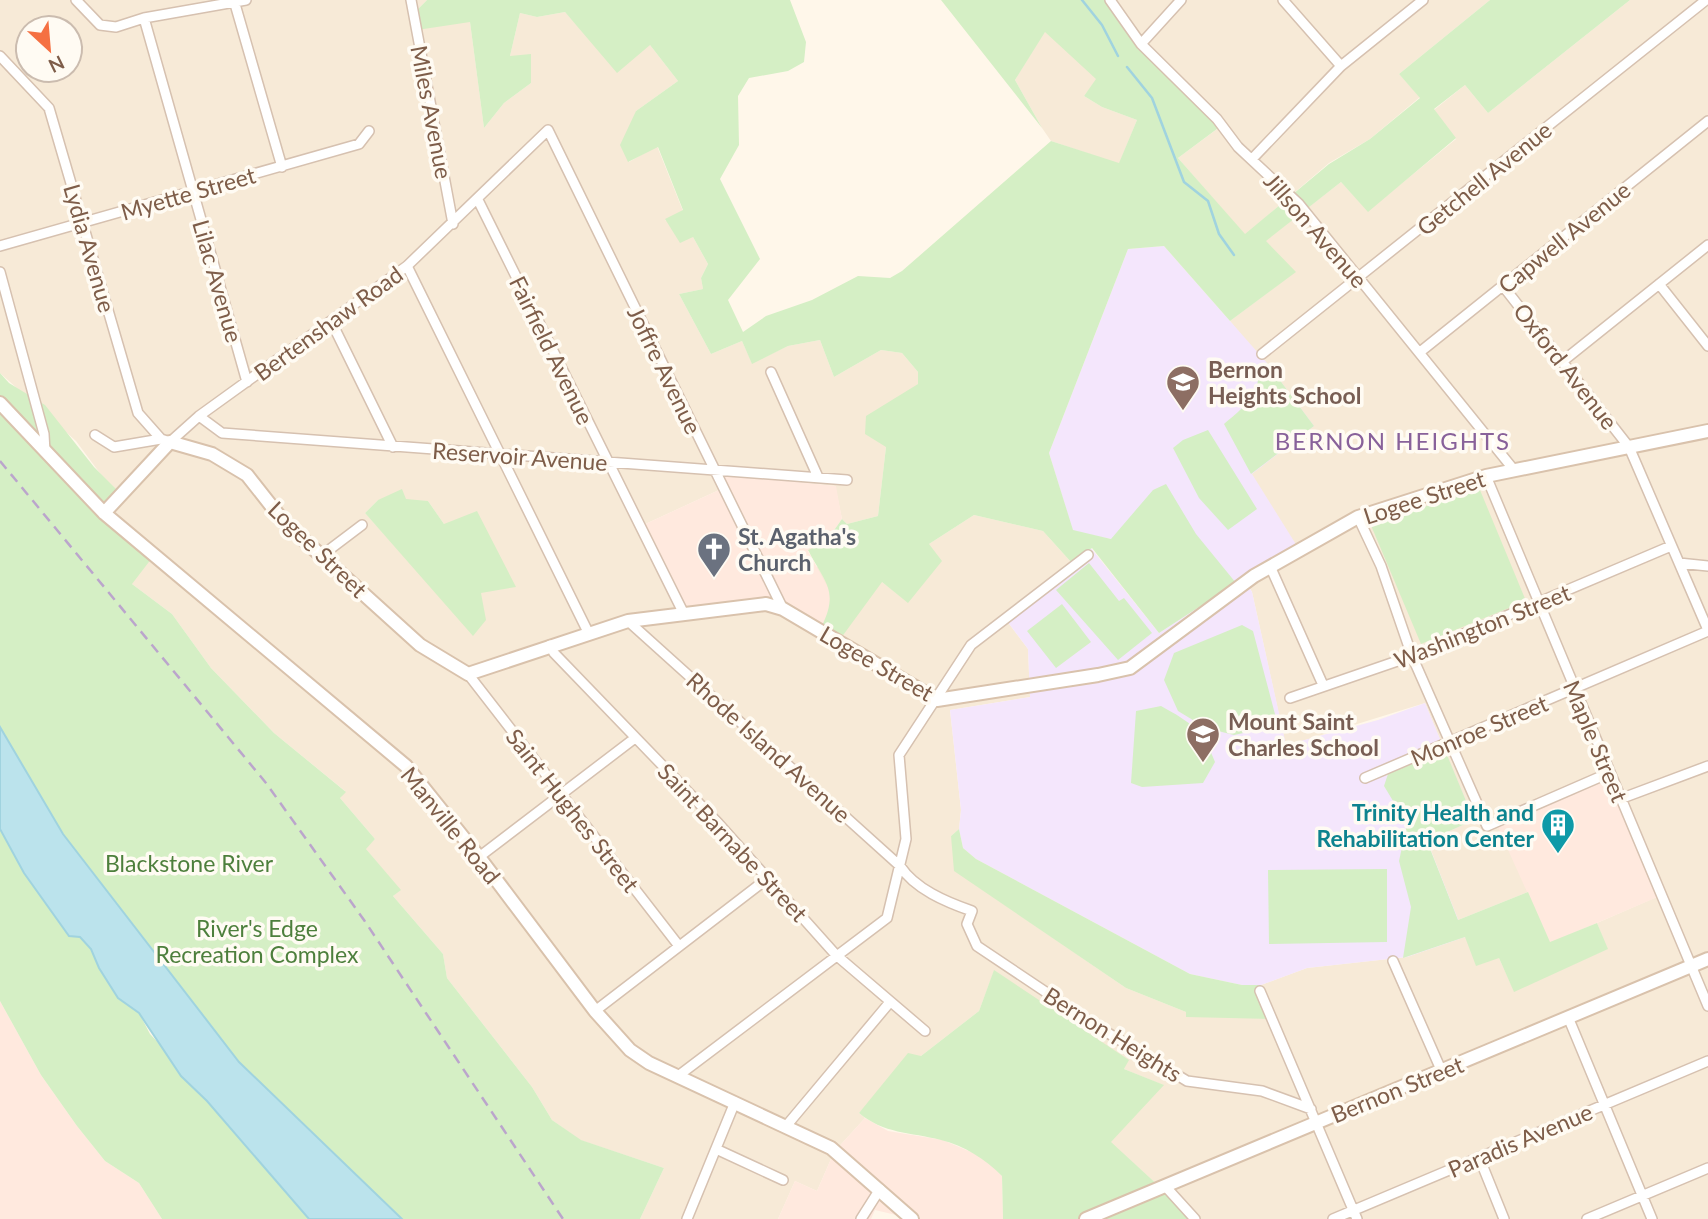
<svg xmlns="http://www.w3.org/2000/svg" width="1708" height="1219" font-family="Lato,sans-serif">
  <rect width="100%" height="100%" fill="#fff7ea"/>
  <path fill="#f7ead7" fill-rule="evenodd" d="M0,0H427L417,10L470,22L484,128L504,103L531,83L510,56L520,13L537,17L565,12L589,38L650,45L678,81L636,111L629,162L657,146L683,211L665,220L693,237L708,264L701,278L703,289L679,294L711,354L742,341L752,363L788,346L820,340L834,377L881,350L902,353L918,372V384L886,447L878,516L847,524L842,519L835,486L711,474L719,490L641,526L882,582L908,602L929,544L974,515L1043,531L1071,562L1004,617L1028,649L1030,697L950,710L961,810L959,829L951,836L974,884L1126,988L1186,1012L1274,1019L1261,985L1307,968L1407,957L1465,937L1499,958L1514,991L1607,949L1597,923L1659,896L1497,823L1528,892L1458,920L1427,840L1473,820L1425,703L1286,746L1252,592L1244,578L1296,546L1251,474L1313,425L1230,321L1295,272L1265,241L1341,182L1368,211L1456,139L1434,110L1465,85L1488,113L1630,0H1708V1219H1188L1161,1188L1110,1142L1163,1085L1124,1069L1128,1060L994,971L979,1011L921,1056H914L859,1113L865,1118L834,1152L817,1191L795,1181L778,1219H640L664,1168L580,1140L552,1120L532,1087L447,978L443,954L393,896L400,890L365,848L375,839L340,798L345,791L274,733L211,668L172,614L132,584L105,511V480L76,441L0,373ZM28,28H70V70H28ZM378,500L428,501L444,524L445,601L365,513Z
    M1108,0H1490L1399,74L1420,97L1370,139L1329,163L1245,235L1178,158L1220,127L1143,49Z
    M1045,31L1097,79L1084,96L1102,107L1137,120L1119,164L1051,141L1042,128L1015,80Z"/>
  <path fill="#ffe9de" d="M711,473L836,486L842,519L825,543L808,551L832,595L831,606L822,626L773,601L679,611L641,526L719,490Z
    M1608,776L1660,896L1550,943L1496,823Z
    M0,1001L41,1075L77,1126L105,1161L139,1183L162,1219H0Z
    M865,1118L888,1131L943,1140L985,1158L1002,1176L1003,1219H913L875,1210L871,1219H778L795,1181L817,1191L834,1152Z"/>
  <path fill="#f4e6fc" d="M1164,246L1267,363L1314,426L1252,474L1297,546L1244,578L1252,592L1286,745L1378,720L1425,703L1474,820L1427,841L1465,937L1407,957L1307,968L1261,985H1242L1190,974L976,859L963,848L959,829L961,810L950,710L1030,697L1028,649L1004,617L1091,548L1159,633L1236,583L1111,539L1073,531L1049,453L1128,249Z"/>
  <path fill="#d5efc5" d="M427,0H790L806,42L804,62L788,71L749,78L738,96L739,145L720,179L760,259L728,300L743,332L766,316L812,300L858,276L890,278L902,271L1051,141L1119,163L1137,120L1102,107L1084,96L1096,79L1045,32L1015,80L1042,128L941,0H1108L1122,23L1221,126L1178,158L1245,234L1329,164L1370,139L1420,98L1399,74L1490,0H1630L1488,113L1465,85L1434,109L1456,138L1368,212L1341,182L1266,241L1296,272L1230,321L1164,246L1128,249L1049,453L1073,530L1111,539L1153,490L1166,484L1196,534L1236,583L1159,633L1092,548L1071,562L1043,531L974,515L929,544L942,561L908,603L882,582L841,638L822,626C839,590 825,583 808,550L825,543L842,519L847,524L878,516L886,447L865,434L866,416L918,384V372L902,353L881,350L834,377L820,340L788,346L752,364L742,341L711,354L679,294L703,289L701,278L708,264L693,237L680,243L665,219L683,210L658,147L628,162L620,145L636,111L678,81L650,45L617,73L565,12L537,17L520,13L510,56L531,54V83L504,103L484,128L470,22L417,30V10Z
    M1267,363L1314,426L1251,474L1224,424C1239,411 1263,394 1257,371Z
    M0,373L9,383L45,405L94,467L120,493L105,510L155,554L132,584L172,614L211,668L274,733L346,792L340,798L375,839L366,849L401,890L393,896L443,954L447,978L532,1087L552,1120L581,1140L664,1168L640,1219H402L239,1062L63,834L0,727Z
    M1208,430L1257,509L1228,530L1199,498L1173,448L1183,440Z
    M402,489L406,499L428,501L444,524L477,511L516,587L481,593L486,620L473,636L365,513L378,500Z
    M1480,490L1526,601L1421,644L1370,523Z
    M1089,563L1119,601L1124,598L1152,633L1118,660L1056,590Z
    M1062,604L1091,642L1056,668L1027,631Z
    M1242,625L1253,631L1276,718L1262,729L1234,735L1206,728L1178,711L1164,680L1174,653Z
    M1161,706C1190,722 1203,730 1215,762L1203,783L1142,787L1131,783L1136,711Z
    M1445,750L1474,820L1427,841L1458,920L1528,892L1550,942L1597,923L1608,949L1514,992L1499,958L1476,966L1465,937L1403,958L1411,907L1399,861L1407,824L1384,786L1388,774Z
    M0,829L24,873L69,935L80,937L92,949L99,968L118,998L139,1013L150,1034L168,1053L181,1076L207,1101L309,1219H162L139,1183L105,1161L77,1126L41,1075L0,1001Z
    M959,829L963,848L976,859L1190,974L1242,985H1261L1274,1019L1186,1017V1012L1126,988L954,871L951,836Z
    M1387,869V942L1269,944L1268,870Z
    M994,970L1129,1060L1124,1069L1164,1085L1111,1142L1161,1188L1188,1219H1003L1002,1176C985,1159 965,1146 941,1140C910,1132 884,1134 859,1113L908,1053L921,1056L979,1011Z"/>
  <path fill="#bbe3ec" stroke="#a0d3df" stroke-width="2" d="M0,727L63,834L239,1062L402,1219H309L207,1101L181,1076L139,1013L118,998L99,968L91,949L80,937L69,936L24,873L0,829Z"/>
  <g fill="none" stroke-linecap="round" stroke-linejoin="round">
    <path stroke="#a0d3df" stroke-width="2.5" d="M1082,0L1102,25L1118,56
      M1127,67L1152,98L1184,182L1208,201L1219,234L1234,255"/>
    <g stroke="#d6c1b0" stroke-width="12">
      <path id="street" d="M76,0L100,25L116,27L144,18L246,0
        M411,0L453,224
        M1110,0L1141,44L1217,119L1238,147L1299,204L1514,470
        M1283,0L1341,66
        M235,4L282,167
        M144,18L247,382
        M1141,44L1181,0
        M0,56L49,108L138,413L161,439L170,442L199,416L407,266L548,130L783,609
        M1252,159L1341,66L1423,0
        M478,200L683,612
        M0,246L359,144L369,131
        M407,266L588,632
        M0,272L44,434L45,452
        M1659,284L1708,346
        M1503,286L1629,447L1708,630
        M331,321L393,447
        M1420,352L1708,121
        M1262,354L1706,0
        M1563,361L1708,245
        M771,372L818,477
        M199,416L222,433L847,480
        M95,435L114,447L161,439
        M1486,476L1708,1006
        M1358,517L1381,566L1412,656L1487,826L1609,773
        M321,556L362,525
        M1679,563L1708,566
        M1270,566L1323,685
        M628,621L900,866C915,889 946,902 972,911L967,924L977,946L1098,1027L1187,1081L1262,1091L1311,1109
        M550,645L554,653L718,823L836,955L925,1031
        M468,674L679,946
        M1290,698L1412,656L1671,546
        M1365,778L1708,631
        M1620,799L1708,766
        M479,857L635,738
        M1393,961L1442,1072
        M1260,991L1357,1219
        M595,1011L768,878
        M1568,1017L1652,1219
        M678,1076L887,918L906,839L899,755L971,645L1088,555
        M787,1125L890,1002
        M716,1149L783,1180
        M1479,1157L1504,1219
        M1165,1186L1195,1219
        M687,1219L735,1102
        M861,1219L880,1189
        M1333,1219L1708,1061
        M1587,1219L1708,1168"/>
    </g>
    <g stroke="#d9c2ac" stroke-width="16">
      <path id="secondary" d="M0,403L104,513L406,766L479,857L595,1011L630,1050L649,1063L831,1148L912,1219
        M104,513L170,442L212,454L247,475L284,522L420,645L468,674L628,621L766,604L783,609L937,700L1098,675L1130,668L1254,576L1358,517L1486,476L1708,431
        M1086,1219L1708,959"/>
    </g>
    <use href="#street" stroke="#fff" stroke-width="9"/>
    <use href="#secondary" stroke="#fff" stroke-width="12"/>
    <path stroke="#bba5cc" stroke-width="2.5" stroke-dasharray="10 7" stroke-linecap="butt" d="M0,461L266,783L364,920L563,1219"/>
  </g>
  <defs>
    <g id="school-pin" transform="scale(1.75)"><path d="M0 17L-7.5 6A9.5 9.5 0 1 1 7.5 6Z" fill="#8d6e63" stroke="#fffbf3"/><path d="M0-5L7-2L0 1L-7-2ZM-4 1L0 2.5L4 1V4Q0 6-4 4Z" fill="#fff"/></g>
    <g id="church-pin" transform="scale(1.75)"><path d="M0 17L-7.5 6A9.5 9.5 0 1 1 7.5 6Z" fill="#6b7280" stroke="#fffbf3"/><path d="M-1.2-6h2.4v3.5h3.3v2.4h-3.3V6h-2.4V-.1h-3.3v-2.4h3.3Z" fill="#fff"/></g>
    <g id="building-pin" transform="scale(1.75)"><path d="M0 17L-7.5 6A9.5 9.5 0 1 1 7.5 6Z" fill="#0f9aa8" stroke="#fffbf3"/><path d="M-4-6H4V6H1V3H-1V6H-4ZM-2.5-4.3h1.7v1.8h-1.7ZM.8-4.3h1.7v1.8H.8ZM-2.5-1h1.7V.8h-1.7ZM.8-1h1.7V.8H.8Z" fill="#fff"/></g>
  </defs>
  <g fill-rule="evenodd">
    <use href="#school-pin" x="1183" y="382"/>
    <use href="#church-pin" x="714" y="549"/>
    <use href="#school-pin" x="1203" y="734"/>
    <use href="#building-pin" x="1558" y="825"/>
  </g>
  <g text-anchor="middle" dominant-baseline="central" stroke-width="7" stroke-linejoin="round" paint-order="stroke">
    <g font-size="23" fill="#7e5d49" stroke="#fffbf3">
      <text transform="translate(432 112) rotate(79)">Miles Avenue</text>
      <text transform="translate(1484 178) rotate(-39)">Getchell Avenue</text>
      <text transform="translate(188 193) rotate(-16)">Myette Street</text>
      <text transform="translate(1316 230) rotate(49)">Jillson Avenue</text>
      <text transform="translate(1564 237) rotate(-39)">Capwell Avenue</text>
      <text transform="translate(90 248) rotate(74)">Lydia Avenue</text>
      <text transform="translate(218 281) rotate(74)">Lilac Avenue</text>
      <text transform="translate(328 323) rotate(-36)">Bertenshaw Road</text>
      <text transform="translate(552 350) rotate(64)">Fairfield Avenue</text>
      <text transform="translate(1566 366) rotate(52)">Oxford Avenue</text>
      <text transform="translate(665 370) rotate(64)">Joffre Avenue</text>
      <text transform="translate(520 456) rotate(4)">Reservoir Avenue</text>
      <text transform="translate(1424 497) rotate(-18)">Logee Street</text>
      <text transform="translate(318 549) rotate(44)">Logee Street</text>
      <text transform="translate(1482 626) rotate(-22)">Washington Street</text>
      <text transform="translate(877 663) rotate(30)">Logee Street</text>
      <text transform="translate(1479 730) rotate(-23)">Monroe Street</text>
      <text transform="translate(1596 741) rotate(67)">Maple Street</text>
      <text transform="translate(769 747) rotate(42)">Rhode Island Avenue</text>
      <text transform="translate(573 810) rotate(52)">Saint Hughes Street</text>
      <text transform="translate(451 825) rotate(51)">Manville Road</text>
      <text transform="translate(733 842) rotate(47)">Saint Barnabe Street</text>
      <text transform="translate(1113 1034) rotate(32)">Bernon Heights</text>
      <text transform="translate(1397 1089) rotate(-22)">Bernon Street</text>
      <text transform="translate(1520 1140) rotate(-23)">Paradis Avenue</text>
    </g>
    <g font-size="23" font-weight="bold" fill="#785e54" stroke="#fffbf3" text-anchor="start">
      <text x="1208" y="369">Bernon<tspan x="1208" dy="26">Heights School</tspan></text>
      <text x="1228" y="721">Mount Saint<tspan x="1228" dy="26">Charles School</tspan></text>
    </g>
    <g font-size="23" font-weight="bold" fill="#5b616d" stroke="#fffbf3" text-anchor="start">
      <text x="738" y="536">St. Agatha's<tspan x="738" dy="26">Church</tspan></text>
    </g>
    <g font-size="23" font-weight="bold" fill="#0d838f" stroke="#fffbf3" text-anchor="end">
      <text x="1534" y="812">Trinity Health and<tspan x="1534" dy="26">Rehabilitation Center</tspan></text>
    </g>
    <g font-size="23" fill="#4d7f3c" stroke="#fffbf3">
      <text x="189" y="863">Blackstone River</text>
      <text x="257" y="928">River's Edge<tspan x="257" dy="26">Recreation Complex</tspan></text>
    </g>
    <g font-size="24" letter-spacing="2" fill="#88619a" stroke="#fffbf3">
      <text x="1393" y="440">BERNON HEIGHTS</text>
    </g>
  </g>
  <g transform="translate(49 49) rotate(154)"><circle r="33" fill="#fffbf3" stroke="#cbbcaf" stroke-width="2"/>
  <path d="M0-5L12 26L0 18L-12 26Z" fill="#f57042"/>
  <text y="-10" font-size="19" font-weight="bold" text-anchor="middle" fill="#7e5d49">N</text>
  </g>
</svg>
